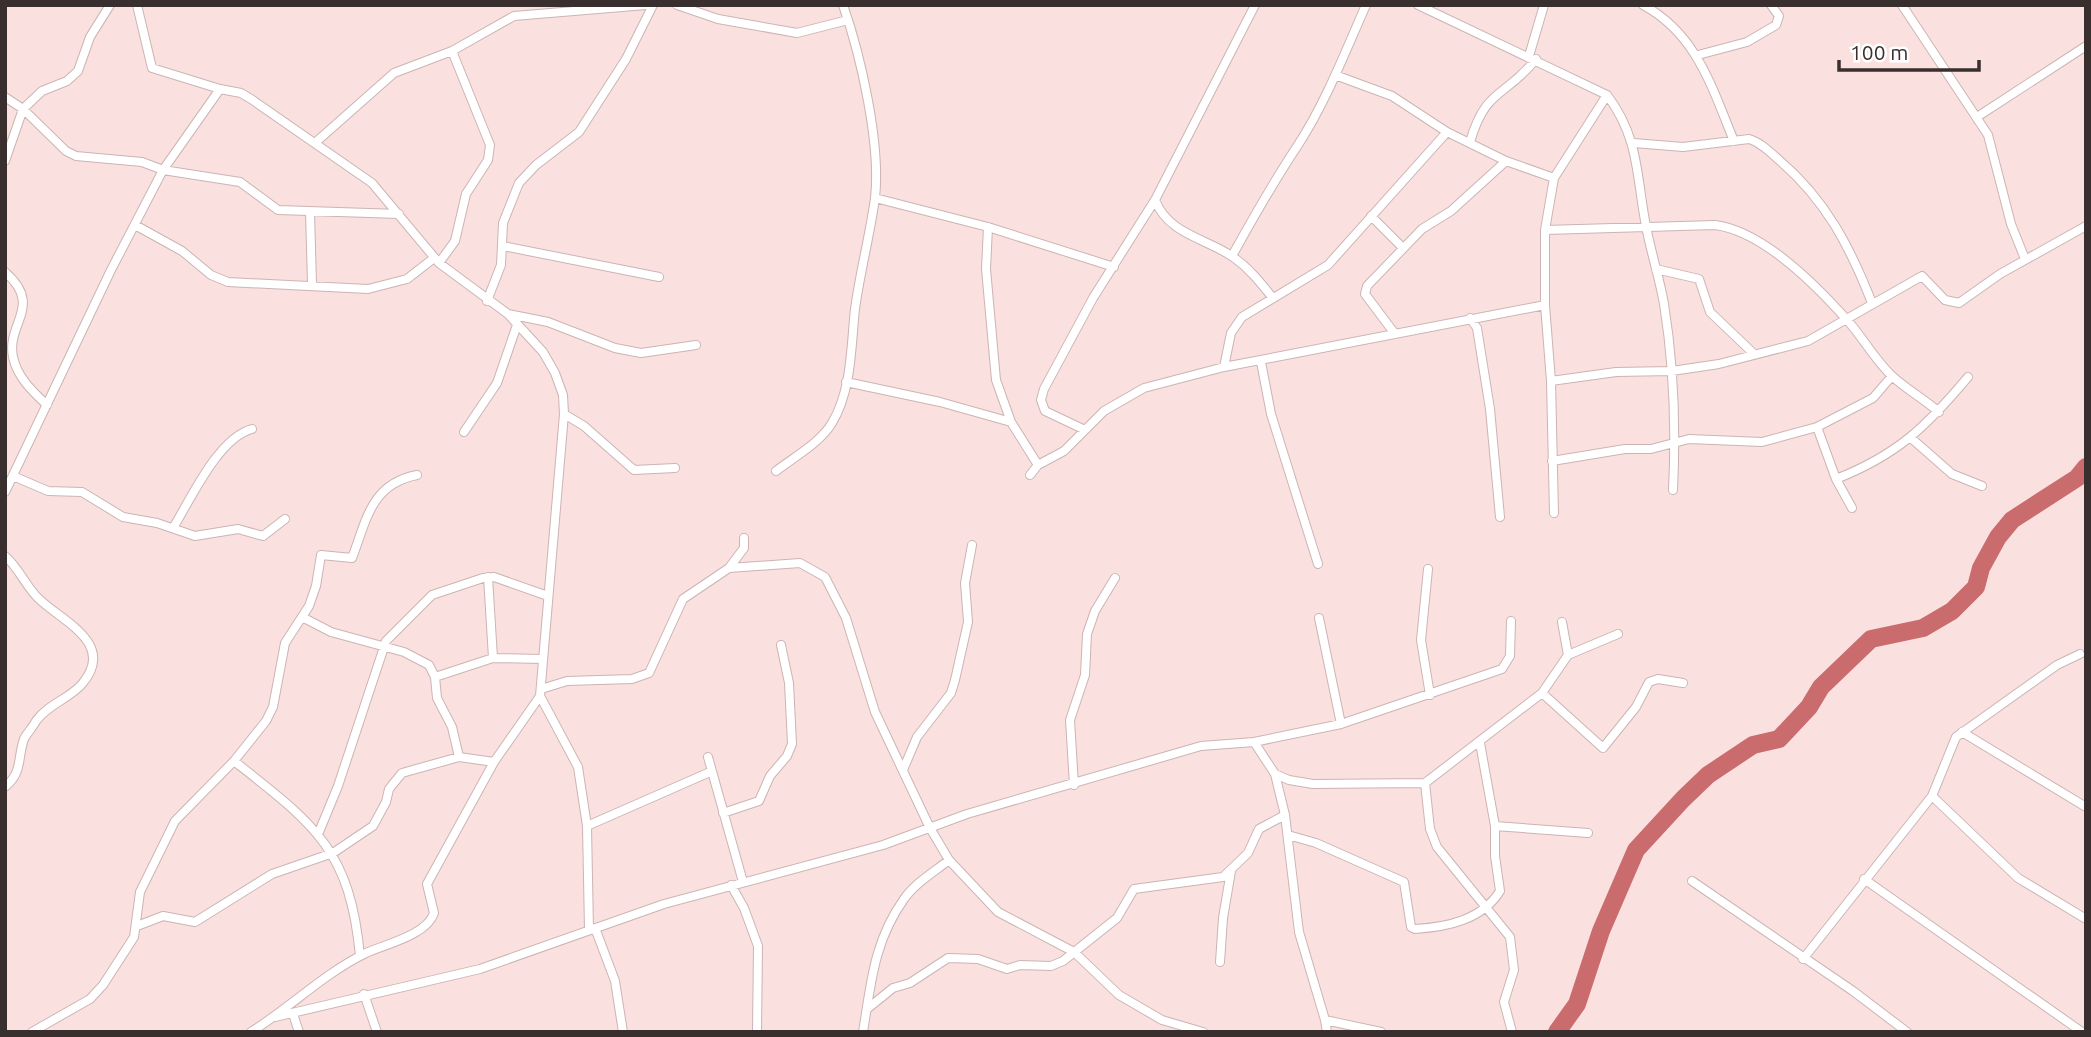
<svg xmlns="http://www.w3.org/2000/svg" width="2091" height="1037" font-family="Ubuntu,sans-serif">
  <rect width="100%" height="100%" fill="#fae1e0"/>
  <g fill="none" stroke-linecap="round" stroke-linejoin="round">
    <path stroke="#ca6b6d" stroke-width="18" d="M1557,1032L1577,1004L1601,931L1636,850L1683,799L1708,775L1753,745L1779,739L1809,707L1821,687L1871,639L1923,628L1952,611L1976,587L1981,568L1998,537L2012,520L2077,478L2086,467"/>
    <g stroke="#ccb4b4" stroke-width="10">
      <path id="street" d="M137,5L152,68L220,89
        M677,5L718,19L797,33L848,20
        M1418,5L1607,95C1641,140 1636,180 1647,231C1652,256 1660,280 1664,304C1674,366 1676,428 1673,490
        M1643,5C1697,34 1712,88 1734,141
        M1902,5L1988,135L2011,224L2025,259
        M1698,55L1747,42L1776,25L1779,16L1771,5
        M1529,56L1544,5
        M1335,75L1392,96L1447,132L1506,161L1554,178
        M5,97L23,109L66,151L76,156L142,162L163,170L240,182L278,210L399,214
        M1977,117L2086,46
        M316,142L394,73L452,51L514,16L646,5
        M1470,142C1486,87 1505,98 1536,59
        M1634,143L1683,147L1749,139C1760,142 1770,152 1779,160C1826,200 1850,247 1872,303
        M5,161L23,109L42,91L67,81L78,71L90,37L110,5
        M875,198L988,227L1114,267
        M1155,200C1169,235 1206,238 1233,257C1249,268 1260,282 1272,297
        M310,212L312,284
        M1371,216L1403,248
        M135,225L182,251L211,275L228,282L368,289L407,279L434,258
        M988,227L986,269L996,380L1011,422L1038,465
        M1545,230L1715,225C1763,231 1816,285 1848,321C1863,338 1875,360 1892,376C1906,389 1924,399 1939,412
        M503,246L659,277
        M1232,256C1253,218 1274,181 1298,145C1326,102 1345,52 1366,5
        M439,263L455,241L466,194L488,160L490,145L452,51
        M1656,269L1699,279L1710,312L1753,353
        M5,272C44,306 6,323 13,357C17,377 33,392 47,405
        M487,301L501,265L503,223L519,183L536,165L579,132L626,59L653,5
        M508,314L548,322L615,348L641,353L696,345
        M1470,318L1477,328L1490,409L1500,517
        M1395,334L1365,294L1367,286L1422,229L1451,211L1506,161
        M1261,362L1271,414L1318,564
        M1224,367L1231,333L1242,317L1328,265L1447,132
        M1551,381L1616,372L1672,371L1719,364L1808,341L1922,276L1945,300L1959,303L2000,274L2086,226
        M846,382L940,402L1011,422
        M564,414L584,426L634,470L675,468
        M1817,427L1836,479L1852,508
        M1083,429L1045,411L1041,400L1044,389L1093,298L1155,200L1255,5
        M464,432L497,383L517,325
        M1911,438L1952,474L1982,486
        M1552,461L1625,449H1651L1689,439L1762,442L1817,427L1873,398L1892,376
        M776,471C794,457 820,443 832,423C852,390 851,345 855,309C860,272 870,235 875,198C881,145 861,56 843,5
        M1030,475L1038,465L1064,451L1104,411L1144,388L1224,367L1545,305
        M13,476L48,491L82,492L123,517L157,523L195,536L238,529L263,536L285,519
        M1836,479C1897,455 1926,427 1968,377
        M5,492L111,270L163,170L220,89L241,93L251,99L372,183L439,263L508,314L543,352L555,373L563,395L564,414L540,696L494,762L427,884L434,913C427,935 386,944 366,953C323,974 291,1007 251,1032
        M1554,513L1551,381L1545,305V230L1554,178L1607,95
        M173,528C191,499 218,438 252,429
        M5,556C19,568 25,585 38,598C61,621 117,643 82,684C69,699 48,704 36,721C33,727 27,733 24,739C17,759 23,772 5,787
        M729,568L800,563L825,577L846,618L875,712L930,828L949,860L998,912L1074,952L1119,995L1162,1020L1203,1032
        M1428,569L1421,640L1430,695
        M488,577L493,658
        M302,617L331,632L404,652L429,665L435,677L437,698L452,727L459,757
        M1319,618L1341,724
        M1562,622L1568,655
        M435,677L493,658L543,659
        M541,689L567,681L632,679L649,673L683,599L729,568L744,548V538
        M1542,693L1603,748L1636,707L1649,682L1658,679L1683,683
        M540,696L578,767L587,826L589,930
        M1962,732L2086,807
        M1254,742L1341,724L1502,669L1510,656L1511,621
        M708,757L743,882
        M234,761C314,824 350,849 360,956
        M903,770L917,737L951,693L955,680L968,622L965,583L972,545
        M1275,774L1285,815L1299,932L1325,1020L1381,1032
        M1425,783L1430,829L1437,847L1510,937L1514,970L1504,1002L1512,1032
        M1074,785L1070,720L1085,675L1087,634L1095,611L1115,578
        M1932,796L2018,878L2086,919
        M723,813L759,801L770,776L787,756L792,744L789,683L781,645
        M587,826L710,772
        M1495,826L1588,833
        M319,832L338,786L386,641L432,595L483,578L494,577L548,596
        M1288,835L1316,843L1404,882L1411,927L1415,929C1447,927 1482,920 1500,891L1495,856V826L1480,743
        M1864,879L2082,1032
        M1692,881L1853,991L1907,1032
        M731,885L744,908L758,946L757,1032
        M137,926L163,916L195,922L272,874L333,853L373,826L386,802L389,789L402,773L459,757L494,762
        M595,928L615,981L623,1032
        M1803,959L1932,796L1956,737L2057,665L2080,654
        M1220,962L1223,918L1231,871
        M364,994L377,1032
        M867,1009L893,988L910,983L948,958L978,959L1007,969L1020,965L1051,966L1063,961L1117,918L1134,889L1223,877L1248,853L1259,829L1285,815
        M293,1014L299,1032
        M275,1017L480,969L664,904L883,845L967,814L1201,746L1254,742L1275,774L1289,780L1313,784L1425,783L1542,693L1568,655L1618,634
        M1325,1020L1327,1032
        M32,1032L90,999L103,985L134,937L140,892L175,821L234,761L266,721L273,707L285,643L309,606L316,586L321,555L352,558C367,519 371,484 417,475
        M863,1032C871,983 874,941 904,899C915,883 934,872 949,860"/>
    </g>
    <use href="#street" stroke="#fff" stroke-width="8"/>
  </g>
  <rect width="2091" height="1037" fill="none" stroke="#382f2e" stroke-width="14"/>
  <path d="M1839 60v10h140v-10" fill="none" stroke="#382f2e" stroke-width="3.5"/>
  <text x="1850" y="60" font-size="21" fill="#382f2e" stroke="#ffffff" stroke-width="5" paint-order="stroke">100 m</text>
</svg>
